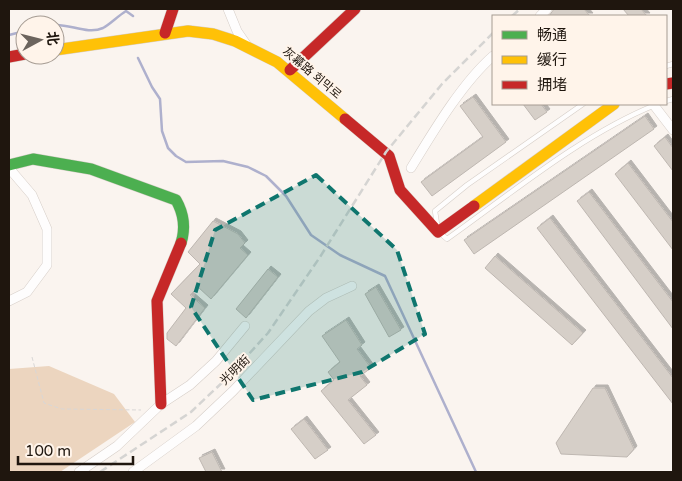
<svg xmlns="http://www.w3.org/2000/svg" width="682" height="481" font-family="'Varela Round','Noto Sans SC','Noto Sans KR',sans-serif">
  <defs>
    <filter id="shadow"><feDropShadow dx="3" dy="-3" stdDeviation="0" flood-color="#0004"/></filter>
  </defs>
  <rect width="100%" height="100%" fill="#faf4ef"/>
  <path fill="#ecd5bf" d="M49,366L114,394L135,422L60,472H9V369Z"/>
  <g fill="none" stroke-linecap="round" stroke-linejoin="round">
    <path stroke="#aeb0cd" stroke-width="2.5" d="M55,25C70,24 88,35 103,28C109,25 118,16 126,11L133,16
      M9,35L25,31
      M138,58L152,87L160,99L162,131L168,148L176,156L186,162L223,161L248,167L266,176L286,196L311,235L340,255L385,276L476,472"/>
  </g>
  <path fill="#d6cfc8" stroke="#beb7b1" filter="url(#shadow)" d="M554,9H584L590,16H549Z
    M623,9H641L647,16H629Z
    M473,97L506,142L432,196L421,182L483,137L460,106Z
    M523,104H541L547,112L535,120Z
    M645,116L654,129L474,254L464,240Z
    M665,137L673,148V171L654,146Z
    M628,163L673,222V250L615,174Z
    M589,192L673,302V329L577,201Z
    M550,218L673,378V404L537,228Z
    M213,221L238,234L245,243L240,248L248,255L211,299L198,287L190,295L205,308L176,346L167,339V333L186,308L171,294L200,264L188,252Z
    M495,256L583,333L572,345L485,268Z
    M268,269L278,277L246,318L236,309Z
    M376,287L401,330L389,337L365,294Z
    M346,320L362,345L357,349L371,368L360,376L367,385L348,400L376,435L364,444L321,391L334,380L328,372L340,362L322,336Z
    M593,388H605L634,449L627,457L561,454L556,443Z
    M304,419L328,450L315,459L291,429Z
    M212,452L222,472H206L199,458Z"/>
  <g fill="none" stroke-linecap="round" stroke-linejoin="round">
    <g stroke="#d6cec8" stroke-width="5.5">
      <path id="lane" d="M666,66L673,64
        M666,101L673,99
        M437,224L435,211L467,185L583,104
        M440,233L447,239C512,193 581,135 655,105"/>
    </g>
    <g stroke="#d6cec8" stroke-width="10">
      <path id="street" d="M228,9L237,31L246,44
        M540,16L547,9
        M653,104L673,130
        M9,168L32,195L47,229V265L27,292L9,301
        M411,168C433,132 462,83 493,56
        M79,472L117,446L161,404L190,385L216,361L245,326
        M133,472L196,426L233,391L309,311L326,298L352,286"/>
    </g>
    <g stroke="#d6cec8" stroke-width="12">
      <path id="fast" d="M9,165L33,159L91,169L176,200C184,214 186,227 181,243"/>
    </g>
    <g stroke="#d6cec8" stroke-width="12">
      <path id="slow" d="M55,50L188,31L213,34L235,41L277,62L345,119
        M474,206L614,104"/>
    </g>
    <g stroke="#d6cec8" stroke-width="12">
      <path id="jam" d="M165,33L173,9
        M9,57L25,54
        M290,70L355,9
        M666,84L673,83
        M345,119L389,156L400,190L438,232L474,206
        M161,404L157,301L181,243"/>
    </g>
    <path stroke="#d9d7d6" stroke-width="1" stroke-dasharray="4 2.5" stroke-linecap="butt" d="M32,357L44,403L62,409L141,410"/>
    <use href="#lane" stroke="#fefdfd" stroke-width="4.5"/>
    <use href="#street" stroke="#fefdfd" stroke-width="9"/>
    <use href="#fast" stroke="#4caf50" stroke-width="11"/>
    <use href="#slow" stroke="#ffc107" stroke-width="11"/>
    <use href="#jam" stroke="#c62828" stroke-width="11"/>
    <path stroke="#d5d4d2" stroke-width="2.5" stroke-dasharray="8 4" stroke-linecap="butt" d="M512,16L520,9
      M100,472L191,412L227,378L268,333L320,257L386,152L442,84L493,33"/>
  </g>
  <path fill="#0f766e" fill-opacity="0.2" stroke="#0f766e" stroke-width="4" stroke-dasharray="10 6" stroke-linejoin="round" d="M316,175L397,250L425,334L362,372L253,400L191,307L215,230Z"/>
  <g text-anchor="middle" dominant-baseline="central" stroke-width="4" stroke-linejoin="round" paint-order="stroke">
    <g font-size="12" fill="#1f160e" stroke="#fff4ea">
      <text transform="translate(312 73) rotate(40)">灰幕路 회막로</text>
      <text transform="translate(235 370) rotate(-44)">光明街</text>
    </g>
  </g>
  <rect width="682" height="481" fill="none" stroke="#1f160e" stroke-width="20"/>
  <rect x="492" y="15" width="175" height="90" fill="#fff4ea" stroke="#a59b92"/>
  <rect x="502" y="31" width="25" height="8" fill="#4caf50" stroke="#a59b92"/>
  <text x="537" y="40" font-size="15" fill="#1f160e">畅通</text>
  <rect x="502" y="56" width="25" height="8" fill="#ffc107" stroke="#a59b92"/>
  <text x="537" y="65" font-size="15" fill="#1f160e">缓行</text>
  <rect x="502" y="81" width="25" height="8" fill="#c62828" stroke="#a59b92"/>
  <text x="537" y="90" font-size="15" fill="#1f160e">拥堵</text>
  <g transform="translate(40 40) rotate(83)"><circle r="24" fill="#fff4ea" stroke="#a59b92"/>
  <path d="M0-4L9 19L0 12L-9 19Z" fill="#6c645d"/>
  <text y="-8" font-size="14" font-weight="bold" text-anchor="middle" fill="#1f160e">北</text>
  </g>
  <path d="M18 456v8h115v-8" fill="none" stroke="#1f160e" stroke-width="2.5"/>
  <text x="25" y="456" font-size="15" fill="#1f160e" stroke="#fff4ea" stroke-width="4" paint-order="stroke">100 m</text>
</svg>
